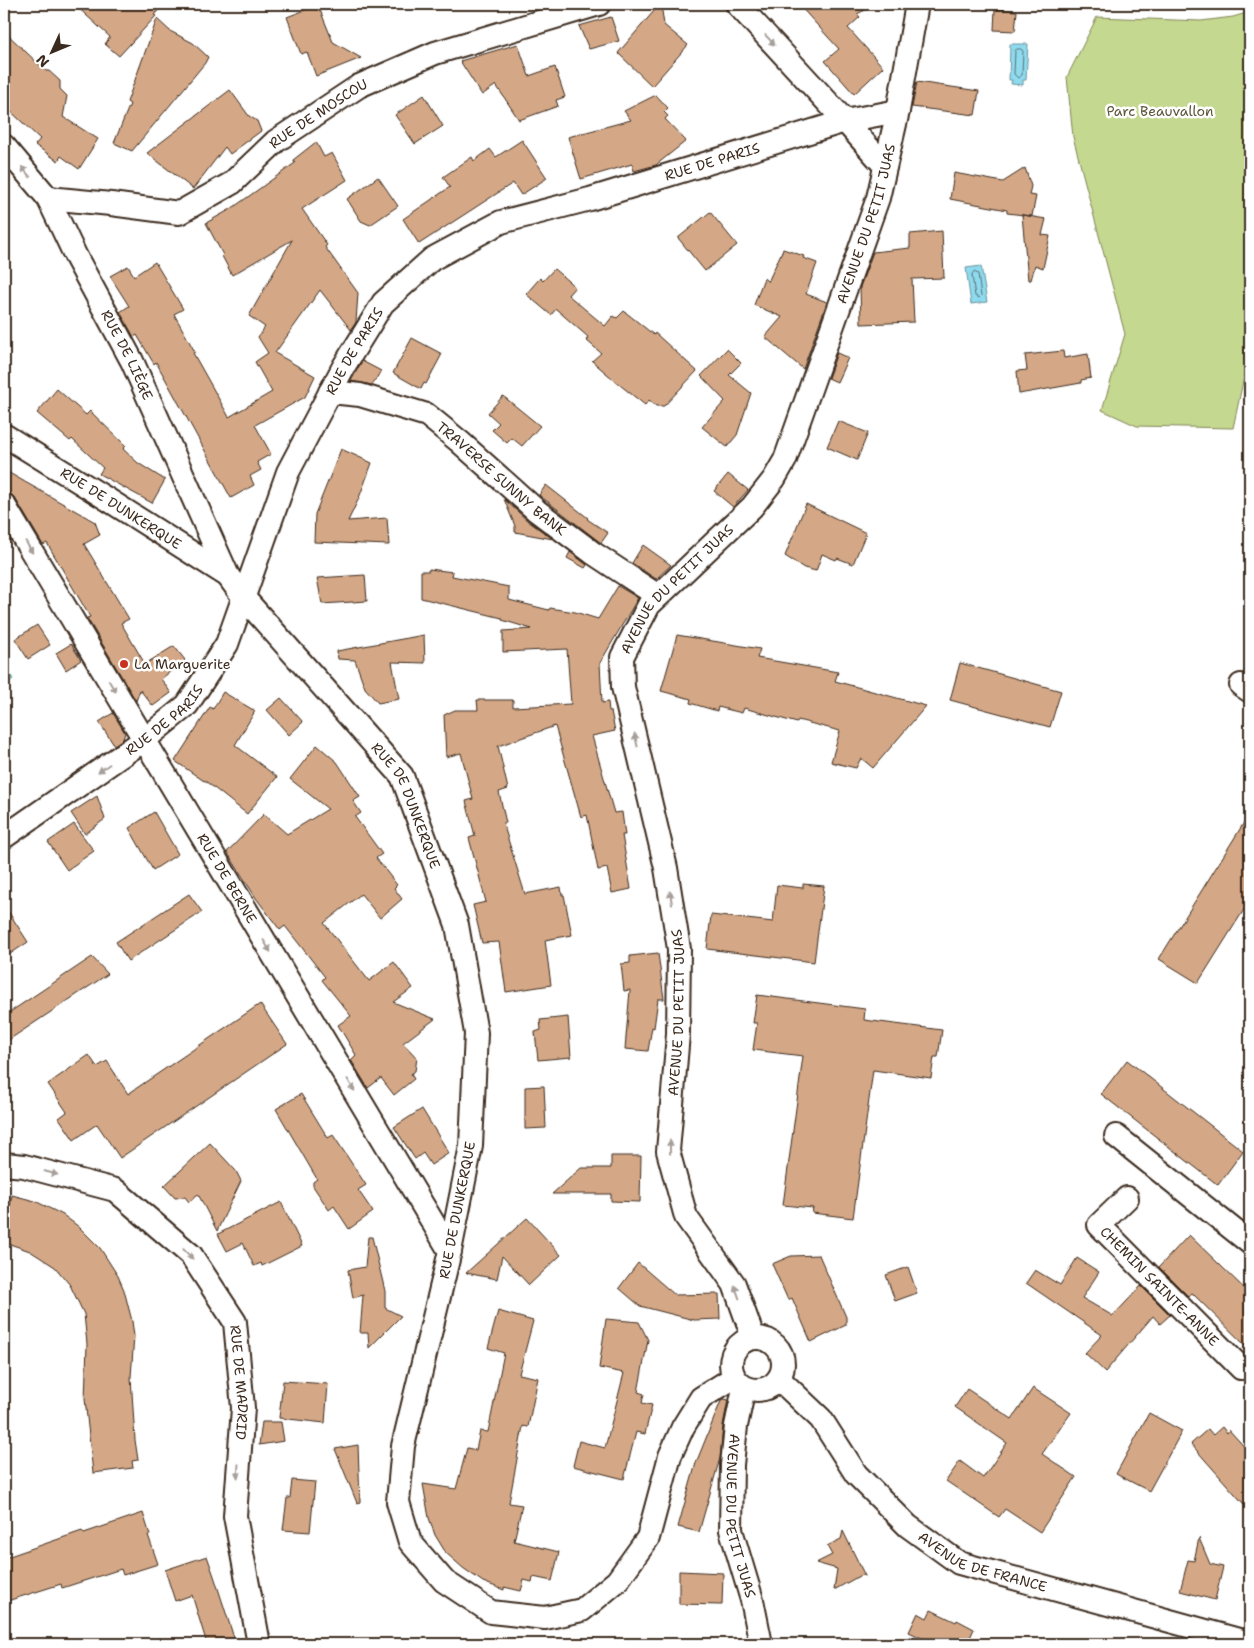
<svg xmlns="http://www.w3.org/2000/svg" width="1254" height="1648" font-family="'Shantell Sans',sans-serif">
  <rect width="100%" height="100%" fill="#fff"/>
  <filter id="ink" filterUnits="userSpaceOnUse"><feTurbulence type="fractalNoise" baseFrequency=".02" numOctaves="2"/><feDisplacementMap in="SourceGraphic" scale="10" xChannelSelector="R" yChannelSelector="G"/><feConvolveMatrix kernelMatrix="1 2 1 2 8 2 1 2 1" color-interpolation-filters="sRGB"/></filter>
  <g filter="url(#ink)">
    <path fill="#c4d98f" stroke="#808256" d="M1250,12V349L1233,428L1137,426L1102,410L1125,334L1073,137L1067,77L1097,17L1201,21L1233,17Z"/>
    <path fill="#8edaef" stroke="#6d949b" d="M1010,44H1028L1026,80H1023V85L1011,84L1012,80H1009Z
      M981,266L987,302L971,304L966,268Z
      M4,665L13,679L4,685Z"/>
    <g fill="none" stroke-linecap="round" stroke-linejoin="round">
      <path stroke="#5c7072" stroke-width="1" d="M1017,49H1021L1023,51L1022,75L1018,78L1014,74L1015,51Z
        M974,272L978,274L981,296L979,298L975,296L972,275Z"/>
    </g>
    <path fill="#d4a886" stroke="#3b2a1e" d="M74,4H164L154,15L156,16L119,56L105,44L110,37Z
      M660,4H661L664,25L688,45L652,86L618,53Z
      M798,4H877L857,14L860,17L848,28L883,67L854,94L825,61L839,49Z
      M318,5L333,42L361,58L316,76L307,52L301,54L287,17Z
      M995,9L1017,11L1015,31L994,30Z
      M611,17L619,41L589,49L579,26Z
      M157,19L170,31L193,43L208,57L205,63L132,151L114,143L130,104L127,102Z
      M4,31L46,71H49L60,81V89L67,96L63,117L98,139L79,169L61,156L58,161L35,145L40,139L4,105Z
      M518,44L529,76L555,67L565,97L556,100L558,106L519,120L496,85L482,95L460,61Z
      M917,82L979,91L975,115L912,107Z
      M230,90L249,116L257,121L261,131L230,154L225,147L193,189L147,153Z
      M424,95L443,126L415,144L395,115Z
      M656,95L668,108L664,112L668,116L665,119L686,141L656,165L634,171L632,164L581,179L568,137L631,120L624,111Z
      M522,140L547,178L521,195L513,183L419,244L403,219L450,187L443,177L472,157L474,161L490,149L496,157Z
      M316,142L324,157L332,153L347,180L302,209L327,245L325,247L358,293L356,322L351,330L320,290L275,353L315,376L305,397L255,425L271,454L257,462L261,470L250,476L254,485L231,498L156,362L154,364L137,335L134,337L120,312L129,306L110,276L128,266L134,276L155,262L183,309L174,314L195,352L193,353L229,417L272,392L255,362L268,353L258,337L265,327L249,316L292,240L232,275L222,256L223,255L206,223L231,209L259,189L295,163L293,160Z
      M1025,168L1031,186L1029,195L1036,196L1032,216L1007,213V210L950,199L954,173L1003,182Z
      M378,177L398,206L370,225L361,221L347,199Z
      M710,212L737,245L705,271L678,238Z
      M1022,215L1046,219L1042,235L1050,236L1043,268L1035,265L1031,280H1028Z
      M942,231L944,278L912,279L914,322L861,324L860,287L873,252L910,248V234Z
      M783,249L804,256L803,258L817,263L806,294L827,302L803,369L765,337L782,317L754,305L764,278L768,282Z
      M554,269L575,287L568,295L605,326L613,316L617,318L624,311L654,335L655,333L697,371L664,406H656L649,400L645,405L620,385L592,361L601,353L586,340L588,337L556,309L551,315L526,294L540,278L543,281Z
      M412,338L442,354L426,384L424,383L421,389L393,373Z
      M727,349L741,363L729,375L751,393L737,435L727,447L702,427L725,401L701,376Z
      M1063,351L1064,358L1088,354L1091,378L1081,380V383L1019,394L1017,371L1027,370L1025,355Z
      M837,353L848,358L837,382L828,378Z
      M362,361L381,371L372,385L351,381Z
      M57,389L86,415L90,411L126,446L123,449L138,463L165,480L152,503L99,474L103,468L72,439L70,441L37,413Z
      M503,396L540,426L522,446L512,438L507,443L492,430L499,423L488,413Z
      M838,421L868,433L857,460L827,447Z
      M341,449L372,463L359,498L348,521L387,518L389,545L314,542L315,514Z
      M4,470L95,522L100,535L84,544L129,619L121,623L145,664L174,646L185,660L161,679L171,693L153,706L140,690L136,701L87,618L90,617L47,543L43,545L15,498L10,493L4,492Z
      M728,474L748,490L733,507L714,491Z
      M546,485L588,518L587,519L608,533L601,543L539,495Z
      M504,499L528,521L553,539L515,532V526Z
      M806,504L866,533L853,564L837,558L836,560L822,554L816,571L804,568L785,556Z
      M643,545L671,565L656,579L632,563Z
      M570,552L587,565L585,568L567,558Z
      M429,569L453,572L452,576L509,587V600L549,610L550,608L575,612L598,619L618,586L638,598L600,663L602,703L608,702L609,711H611L615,731L592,736L614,813L622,812L625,835H622L631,889L612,893L607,868L598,870L587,815L581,817L555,726L498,746L508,789L499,792L506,823H503L525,894L561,887L562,895H564L572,935L545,940L551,985L506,992L499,942L482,943L473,905L486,902L469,838L475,836L466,801L473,799L461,753L446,757L444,715L455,710H478L477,700H513V707L571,704L567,649L503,652V631L532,629L502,620V618L421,598V571H429Z
      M365,575L367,601L322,604L317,578Z
      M37,625L50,645L28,659L15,639Z
      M424,635L425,663L392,662L399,699L378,703L365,688L355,660L338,659L337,651Z
      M677,635L760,649L757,658L838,672L835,681L926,706L873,768L861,758L856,768L831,762L840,731L798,720L797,723L744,708L742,713L718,707L717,711L690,703L691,699L661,691Z
      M71,644L81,660L66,670L56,653Z
      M960,663L1061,691L1050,727L950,700Z
      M223,692L255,711L235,745L277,777L247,814L204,780V781L175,761L210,707L213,709Z
      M281,698L303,722L289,735L267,710Z
      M113,713L125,733L123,739L114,745L99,722Z
      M317,745L337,762L360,797L353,801L361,813L355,817L382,854L376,858L397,885L394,888L402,899L380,918L361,894L324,923L369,981L394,962L413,988L393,1002L435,1019L403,1043L417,1058L415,1071L411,1074L414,1079L394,1095L381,1078L368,1088L351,1060L356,1055L338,1025L351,1016L322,980L325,977L285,926L280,930L256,898L227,852L264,814L287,834L328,809L290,779Z
      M97,796L105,819L85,834L71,813Z
      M154,812L178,854L153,870L129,828Z
      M1250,813V900L1198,983L1159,959Z
      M74,824L94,851L67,870L48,842Z
      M803,884L824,886L814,962L707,949L711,915L773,922L777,885L803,888Z
      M189,894L202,912L128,961L116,942Z
      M4,905L28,942L4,958Z
      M658,953L664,999H658L654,1028L652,1027L648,1051L625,1049L630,990L624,991L621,964L630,963V956Z
      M92,957L108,974L4,1043V1016Z
      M757,995L865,1009L864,1020L942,1030L938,1057H934L931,1078L873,1070L853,1218L812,1213L813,1208L783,1205L803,1056L753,1050L757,1023H753Z
      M260,1004L287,1044L120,1158L97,1124L74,1140L59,1118L67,1112L48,1084L89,1055L97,1067L107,1061L128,1094Z
      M568,1017L571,1057L538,1060L535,1032L541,1030L540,1020Z
      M1127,1060L1243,1151L1218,1185L1101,1094Z
      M544,1086L546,1128L525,1129V1087Z
      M301,1094L328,1138L333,1135L366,1185L358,1190L373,1212L349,1229L334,1206L329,1210L313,1186V1182L317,1179L276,1109Z
      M422,1109L449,1153L431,1165L423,1153L415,1159L394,1127Z
      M210,1143L236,1171L241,1181L217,1231L198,1194L189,1202L185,1197L175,1198L164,1186Z
      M611,1156H641L640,1202L611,1201V1194H552L581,1168H611Z
      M12,1195L35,1201L63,1215L79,1227L100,1248L118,1276L124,1290L132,1321L134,1336L131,1377L135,1440L138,1460L132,1461L133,1468L93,1473L85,1399L87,1344L84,1314L70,1285L55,1267L30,1251L4,1242V1204L10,1205Z
      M281,1202L302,1246L262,1266L261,1263L254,1266L243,1243L227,1251L218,1234Z
      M527,1218L561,1255L529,1285L502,1256L497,1279L466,1273Z
      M1189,1235L1250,1294V1350L1192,1293L1188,1296L1159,1267Z
      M368,1237H372L385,1291V1308L401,1316L369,1348L368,1333H360L363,1295L353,1298L348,1270L365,1267Z
      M819,1255L846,1317V1325L811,1342L792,1298L788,1300L772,1264L791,1256Z
      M1077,1258L1099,1272L1082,1298L1113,1316L1141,1286L1170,1315L1160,1324L1153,1316L1105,1372L1085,1353L1102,1335L1026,1283L1035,1270L1060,1285Z
      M638,1263L675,1295L719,1294L720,1319L694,1320L640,1306L619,1288Z
      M908,1267L917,1293L895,1301L886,1275Z
      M498,1311L533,1321L519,1374L538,1378L528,1427L523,1426L509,1503L522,1505L514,1541L559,1552L552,1581L533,1577L532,1582L524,1580L521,1591L504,1587V1590L483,1582L463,1568L446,1553L435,1535L429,1518L423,1484L456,1489L467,1448L476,1450L480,1431L488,1432L504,1353L488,1348Z
      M606,1319L639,1322L648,1340L638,1392L644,1394L642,1403L652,1405L645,1434L636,1432L624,1479L573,1466L579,1441L605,1448L624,1373L599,1368Z
      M283,1381L328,1384L325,1423L279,1418Z
      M1033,1388L1071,1413L1042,1454L1076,1477L1040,1532L1005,1509L999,1517L946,1481L960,1461L983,1478L1007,1443L955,1407L967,1389L1012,1419Z
      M725,1399L728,1400L723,1425L720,1458L699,1532L678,1527L696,1463L721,1401Z
      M1149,1413L1182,1431L1149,1491L1116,1474Z
      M262,1422H281L284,1441L259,1445Z
      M1222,1427L1227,1433L1229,1430L1250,1453V1511L1191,1444L1208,1429L1213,1435Z
      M358,1445L360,1502L357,1503L335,1449Z
      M292,1480L315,1482L310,1532L283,1530L287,1498H290Z
      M143,1513L150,1535H148L158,1564L123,1575L121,1569L62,1588L61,1584L4,1602V1558L82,1531L84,1533Z
      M843,1531L865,1576L861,1575L834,1590L837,1569L816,1563L832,1555L827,1546L841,1539Z
      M1199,1538L1210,1564L1223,1567L1215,1600L1180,1591L1188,1560L1194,1561Z
      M207,1556L214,1576L236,1644H207L192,1595L175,1601L165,1570Z
      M679,1571L723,1573L722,1605L679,1604Z
      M931,1610L956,1622L957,1620L974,1629L967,1644H935L909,1632L918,1613L927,1618Z"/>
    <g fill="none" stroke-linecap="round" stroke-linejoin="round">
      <g stroke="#3b2a1e" stroke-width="26">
        <g id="minor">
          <path d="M737,4L845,121L898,111"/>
          <path id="s1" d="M4,146L48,198L76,257L132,361L228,576"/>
          <path id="s2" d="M48,198L111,204L179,213L232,183L276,141L359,86L435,53L599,4"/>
          <path id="s3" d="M330,392L360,395L427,415L460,442L537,511L593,553L658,596"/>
          <path id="s4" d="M4,435L107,499L228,576L244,598L402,776L457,925L476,1033L471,1146L450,1251L403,1446L398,1502L410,1542L444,1581L491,1612L545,1618L582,1610L617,1581L648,1538L670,1456L683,1427L701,1398L733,1378"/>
          <path id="s5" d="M4,505L450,1251"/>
          <path d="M1241,685L1250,691"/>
          <path id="s6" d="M4,837L144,740L187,705L227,644L288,472L344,366L383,303L432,259L501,222L590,199L845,121L885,166"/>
          <path d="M1116,1136L1250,1243"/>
          <path id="s7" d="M4,1164L24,1166L115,1190L191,1255L235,1322L243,1408L235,1516L259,1644"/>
          <path id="s8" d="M1127,1198L1099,1225L1241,1368L1250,1366"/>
          <path id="s9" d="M753,1337L734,1284L686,1217L668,1151L678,1034L679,949L666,868L623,687L622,657L649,605L752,507L774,479L785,460L878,198L898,111L917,4"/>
          <circle cx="757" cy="1364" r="26"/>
          <path id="s10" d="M779,1379L821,1419L856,1474L908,1526L959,1563L1250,1643"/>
          <path id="s11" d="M744,1388L736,1426L732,1465L731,1530L752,1600L761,1644"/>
        </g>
      </g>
      <use href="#minor" stroke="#fff" stroke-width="22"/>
    </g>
    <defs><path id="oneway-solid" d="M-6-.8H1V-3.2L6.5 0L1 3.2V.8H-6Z" transform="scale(1.25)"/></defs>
    <g fill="#a79f9a">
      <use href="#oneway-solid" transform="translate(770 40) rotate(47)"/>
      <use href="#oneway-solid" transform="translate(26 172) rotate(-130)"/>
      <use href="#oneway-solid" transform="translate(29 547) rotate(59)"/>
      <use href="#oneway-solid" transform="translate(112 686) rotate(59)"/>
      <use href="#oneway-solid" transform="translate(636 740) rotate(-103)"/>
      <use href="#oneway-solid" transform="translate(104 768) rotate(145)"/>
      <use href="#oneway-solid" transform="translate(671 898) rotate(-99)"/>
      <use href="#oneway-solid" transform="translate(267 946) rotate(59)"/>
      <use href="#oneway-solid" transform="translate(351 1085) rotate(59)"/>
      <use href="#oneway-solid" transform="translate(670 1147) rotate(-91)"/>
      <use href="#oneway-solid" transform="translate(51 1173) rotate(15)"/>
      <use href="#oneway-solid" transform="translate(188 1254) rotate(46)"/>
      <use href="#oneway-solid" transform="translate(737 1292) rotate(-110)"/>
      <use href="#oneway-solid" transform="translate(238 1471) rotate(94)"/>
    </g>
  </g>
  <circle fill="#c8321e" stroke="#fff" stroke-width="2" cx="124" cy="664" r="5"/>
  <g text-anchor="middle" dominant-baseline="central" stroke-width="5" stroke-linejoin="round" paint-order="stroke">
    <g font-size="14" fill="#5d563a" stroke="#fff">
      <text x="1160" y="111">Parc Beauvallon</text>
    </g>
    <g font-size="14" fill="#3b2a1e" stroke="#fff">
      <text stroke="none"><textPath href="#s2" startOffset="304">RUE DE MOSCOU</textPath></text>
      <text stroke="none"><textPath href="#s6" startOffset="1039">RUE DE PARIS</textPath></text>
      <text stroke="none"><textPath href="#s9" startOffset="1216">AVENUE DU PETIT JUAS</textPath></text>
      <text stroke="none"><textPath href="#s6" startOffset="619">RUE DE PARIS</textPath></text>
      <text stroke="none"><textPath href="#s1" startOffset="244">RUE DE LIÈGE</textPath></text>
      <text stroke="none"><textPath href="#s3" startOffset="198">TRAVERSE SUNNY BANK</textPath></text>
      <text stroke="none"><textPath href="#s4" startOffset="138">RUE DE DUNKERQUE</textPath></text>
      <text stroke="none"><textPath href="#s9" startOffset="796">AVENUE DU PETIT JUAS</textPath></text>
      <text stroke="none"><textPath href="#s6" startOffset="199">RUE DE PARIS</textPath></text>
      <text stroke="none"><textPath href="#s4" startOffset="558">RUE DE DUNKERQUE</textPath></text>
      <text stroke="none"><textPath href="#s5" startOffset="435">RUE DE BERNE</textPath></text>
      <text stroke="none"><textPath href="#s9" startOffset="346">AVENUE DU PETIT JUAS</textPath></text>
      <text transform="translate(457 1210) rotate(-79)">RUE DE DUNKERQUE</text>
      <text stroke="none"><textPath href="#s8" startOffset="125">CHEMIN SAINTE-ANNE</textPath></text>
      <text stroke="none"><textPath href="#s7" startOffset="355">RUE DE MADRID</textPath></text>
      <text stroke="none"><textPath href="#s11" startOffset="130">AVENUE DU PETIT JUAS</textPath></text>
      <text stroke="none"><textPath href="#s10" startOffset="281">AVENUE DE FRANCE</textPath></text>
    </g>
    <g font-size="14" fill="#3b2a1e" stroke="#fff" text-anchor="start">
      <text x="134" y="664">La Marguerite</text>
    </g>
  </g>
  <rect width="1254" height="1648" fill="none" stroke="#fff" stroke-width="20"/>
  <rect x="10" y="10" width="1234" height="1628" fill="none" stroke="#3b2a1e" stroke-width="2" filter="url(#ink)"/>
  <g transform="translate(52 52) rotate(226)" stroke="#ffffff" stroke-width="4" paint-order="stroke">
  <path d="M0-4L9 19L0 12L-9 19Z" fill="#3b2a1e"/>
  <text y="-8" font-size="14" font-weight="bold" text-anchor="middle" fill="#3b2a1e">N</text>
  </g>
</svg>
